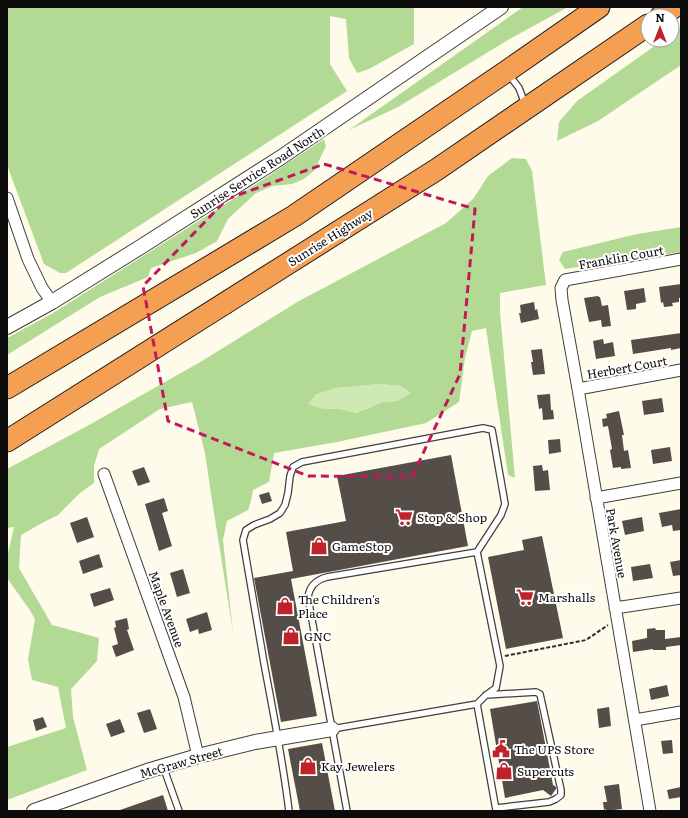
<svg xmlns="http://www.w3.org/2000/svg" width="688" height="818" font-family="Literata,serif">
  <rect width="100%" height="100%" fill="#fffbeb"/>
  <path fill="#cfe9b5" d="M379,384L401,386L411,393L397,401L383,402L356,413L341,409H324L308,404L317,394L336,388Z"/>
  <path fill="#b3da94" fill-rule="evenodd" d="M7,7H414V44L369,69L357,73L349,58L346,19L330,16V64L347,91L66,273H60L44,264L7,165Z
    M523,7H568L508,40L398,107L349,130Z
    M681,27V65L598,121L557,141L559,122L577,101L663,40H672V34Z
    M324,139L326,146L314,171L302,180L292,184L273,186L256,193L228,219L217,241L196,253L151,268L148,277L100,297L7,355V338L53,313L235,198Z
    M512,158L526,159L532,171L546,285L500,293V312L515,478L508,475L486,328L472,331L465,358L459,402L426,423L337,442L274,453L269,482L253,490L251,501L248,510L227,521L223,540L233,632L211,494L205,453L192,402L160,409L99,449L94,466V483L80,493L58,515L44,522L21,535L19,568L52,625L60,627L99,638L97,661L71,689L73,717L87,770L7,800V747L66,728L58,687L32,680L28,659L35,619L29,609L7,578V557L14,527L7,528V469L89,425L202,361L299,301L446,223L473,199L488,176ZM379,384L401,386L411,393L397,401L383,402L356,413L341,409H324L308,404L317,394L336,388Z
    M681,227V252L565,269L559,260L563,252L637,234Z"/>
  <path fill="#554d48" d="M681,284V298H679V302L672,303L673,306L664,307L663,302L661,303L659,287Z
    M644,288L646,302L636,304V309L627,310L624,291Z
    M598,296L599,297H600L602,306L608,305L611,326L602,327L601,320L589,322L584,298Z
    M534,302L535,310L537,309L539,319L521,323L519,313H521L520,305Z
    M681,333V348L671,350V348L633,354L631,340Z
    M603,339L604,344L613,342L615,356L596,359L593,341Z
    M542,349L545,374L533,375L531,362H533L531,350Z
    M550,394L551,410H553L554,419L543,420L542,408L539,409L537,395Z
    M662,398L664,412L644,415L642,401Z
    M619,411L624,435H622L624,451L628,450L631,468L621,469V467L613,468L610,450L612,449L608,426L603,427L602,419L607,418L606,414Z
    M560,439L561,452L549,454L548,440Z
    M670,447L672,461L653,464L651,450Z
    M451,455L468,546L291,579L317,716L281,722L254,578L293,571L286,532L346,521L337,476Z
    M542,465L543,471L548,470L550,490L535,491L533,466Z
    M144,467L150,482L138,486L132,471Z
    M269,492L272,501L262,504L259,495Z
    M164,498L168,511L162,513L172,546L159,551L145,504Z
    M681,509V530L673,531L672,525L662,527L659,513Z
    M87,517L94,537L77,543L70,523Z
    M642,517L644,531L625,535L622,521Z
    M542,536L563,638L506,649L488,557L524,550L522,540Z
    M99,554L103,567L83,574L79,561Z
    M681,560V575L673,576L670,562Z
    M650,564L653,578L633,581L631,567Z
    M183,569L190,593L177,597L170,573Z
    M110,588L114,600L94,607L90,594Z
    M207,612L212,630L199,634L198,629L190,632L186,619Z
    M127,618L129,629L127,630L134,650L116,657L112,646L118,644L114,628L116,627L115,621Z
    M655,628L656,630H665V639L681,637V645L666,647V650H653V649L633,652L632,641L647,638V629Z
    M667,685L669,696L651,700L649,689Z
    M537,701L553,785L556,787V789L551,796L543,790L505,798L490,709Z
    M609,707L611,726L599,728L597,709Z
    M150,709L157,729L144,733L137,713Z
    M43,717L47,727L36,731L33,720Z
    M120,719L125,732L111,737L106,724Z
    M672,740L673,753L663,754L661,741Z
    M322,743L335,811H300L288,749Z
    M619,784L622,809L606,811V809L604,810L603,802H607L604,786Z
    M681,787V797L669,799L667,790Z
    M163,795L168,811H120V810Z"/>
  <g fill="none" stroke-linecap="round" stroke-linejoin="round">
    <g stroke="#3f3f3f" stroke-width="8">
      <path id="service" d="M509,75L519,88L525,104
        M486,695L536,692L540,694L561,790V795L556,799L549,802L496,808
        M477,704L496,810
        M163,766L179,811
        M289,811C283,761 273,712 264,663C257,622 250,581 243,540L246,530L254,525L270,519L280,513L285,505L288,493L290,476L293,467L302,462L483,428L492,430L505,504L501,515L477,552L500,666L496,688L486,695L477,704L332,729
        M347,811L308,598C309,586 316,580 327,577L477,552"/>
    </g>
    <g stroke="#3f3f3f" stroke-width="13">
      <path id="minor" d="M7,198L28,259L42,288L52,302
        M578,389L681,370
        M104,474L184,697L198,756
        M596,498L681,483
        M615,608L681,598
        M635,720L681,712
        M650,811L578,389L562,300L561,288L565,280L681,259"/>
    </g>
    <g stroke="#3f3f3f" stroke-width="16">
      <path id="tertiary" d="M7,327L52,302L139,248L280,158L501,7
        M34,811L147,771L198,756L255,742L332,729"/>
    </g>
    <g stroke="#1d1d1d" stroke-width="23">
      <path id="motorway" d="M661,16L674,7
        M7,388L294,216L507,71L599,7
        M7,441L436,170L648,25"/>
    </g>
    <path stroke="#2e2e2e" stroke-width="2" stroke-dasharray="4 2" stroke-linecap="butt" d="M505,656L586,640L608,625"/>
    <use href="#service" stroke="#fff" stroke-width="5.5"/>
    <use href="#minor" stroke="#fff" stroke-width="11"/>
    <use href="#tertiary" stroke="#fff" stroke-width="14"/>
    <use href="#motorway" stroke="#f59f53" stroke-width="21"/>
  </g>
  <path fill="none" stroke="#c2185b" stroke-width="3" stroke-dasharray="8 5" stroke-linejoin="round" d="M324,164L475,209L460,374L412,477L308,476L168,421L143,286L227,199Z"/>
  <defs>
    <g id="supermarket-bare" transform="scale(1.38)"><path d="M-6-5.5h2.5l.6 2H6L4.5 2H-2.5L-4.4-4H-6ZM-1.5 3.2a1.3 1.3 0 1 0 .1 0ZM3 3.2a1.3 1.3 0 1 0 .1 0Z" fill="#bd2329" stroke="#fff" stroke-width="2.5" paint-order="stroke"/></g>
    <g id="shop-bare" transform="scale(1.38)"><path d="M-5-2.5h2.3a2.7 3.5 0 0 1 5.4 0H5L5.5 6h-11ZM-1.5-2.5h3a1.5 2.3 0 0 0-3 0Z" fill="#bd2329" stroke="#fff" stroke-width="2.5" paint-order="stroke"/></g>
    <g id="civic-bare" transform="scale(1.38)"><path d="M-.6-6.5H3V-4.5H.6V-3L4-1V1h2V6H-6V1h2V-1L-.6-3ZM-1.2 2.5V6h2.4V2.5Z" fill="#bd2329" stroke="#fff" stroke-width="2.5" paint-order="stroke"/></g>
  </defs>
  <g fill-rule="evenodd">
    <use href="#supermarket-bare" x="404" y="517"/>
    <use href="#shop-bare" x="319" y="546"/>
    <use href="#supermarket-bare" x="525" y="597"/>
    <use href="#shop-bare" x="285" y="606"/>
    <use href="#shop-bare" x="291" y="636"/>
    <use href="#civic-bare" x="501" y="749"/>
    <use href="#shop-bare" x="308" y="766"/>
    <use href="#shop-bare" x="504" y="771"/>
  </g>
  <g text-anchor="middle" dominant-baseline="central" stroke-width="4" stroke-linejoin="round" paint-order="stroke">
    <g font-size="12" fill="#0c0c0c" stroke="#fff">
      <text transform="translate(257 172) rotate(-33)">Sunrise Service Road North</text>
      <text transform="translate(330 237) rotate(-32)">Sunrise Highway</text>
      <text transform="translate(621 257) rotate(-10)">Franklin Court</text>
      <text transform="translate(627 367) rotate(-10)">Herbert Court</text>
      <text transform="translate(617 543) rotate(80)">Park Avenue</text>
      <text transform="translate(167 609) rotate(70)">Maple Avenue</text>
      <text transform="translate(181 762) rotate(-16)">McGraw Street</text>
    </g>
    <g font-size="12" fill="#0c0c0c" stroke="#fff" text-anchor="start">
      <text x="417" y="517">Stop &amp; Shop</text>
      <text x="332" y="546">GameStop</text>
      <text x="538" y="597">Marshalls</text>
      <text x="298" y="599">The Children's<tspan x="298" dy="14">Place</tspan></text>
      <text x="304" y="636">GNC</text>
      <text x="514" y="749">The UPS Store</text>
      <text x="321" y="766">Kay Jewelers</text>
      <text x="517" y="771">Supercuts</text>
    </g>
  </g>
  <rect width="688" height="818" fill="none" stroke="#0c0c0c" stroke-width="16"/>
  <g transform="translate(660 28)"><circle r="19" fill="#ffffff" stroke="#9e9e9e"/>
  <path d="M0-3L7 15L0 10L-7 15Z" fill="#bd2329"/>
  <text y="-6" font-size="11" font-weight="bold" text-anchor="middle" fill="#0c0c0c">N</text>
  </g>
</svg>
